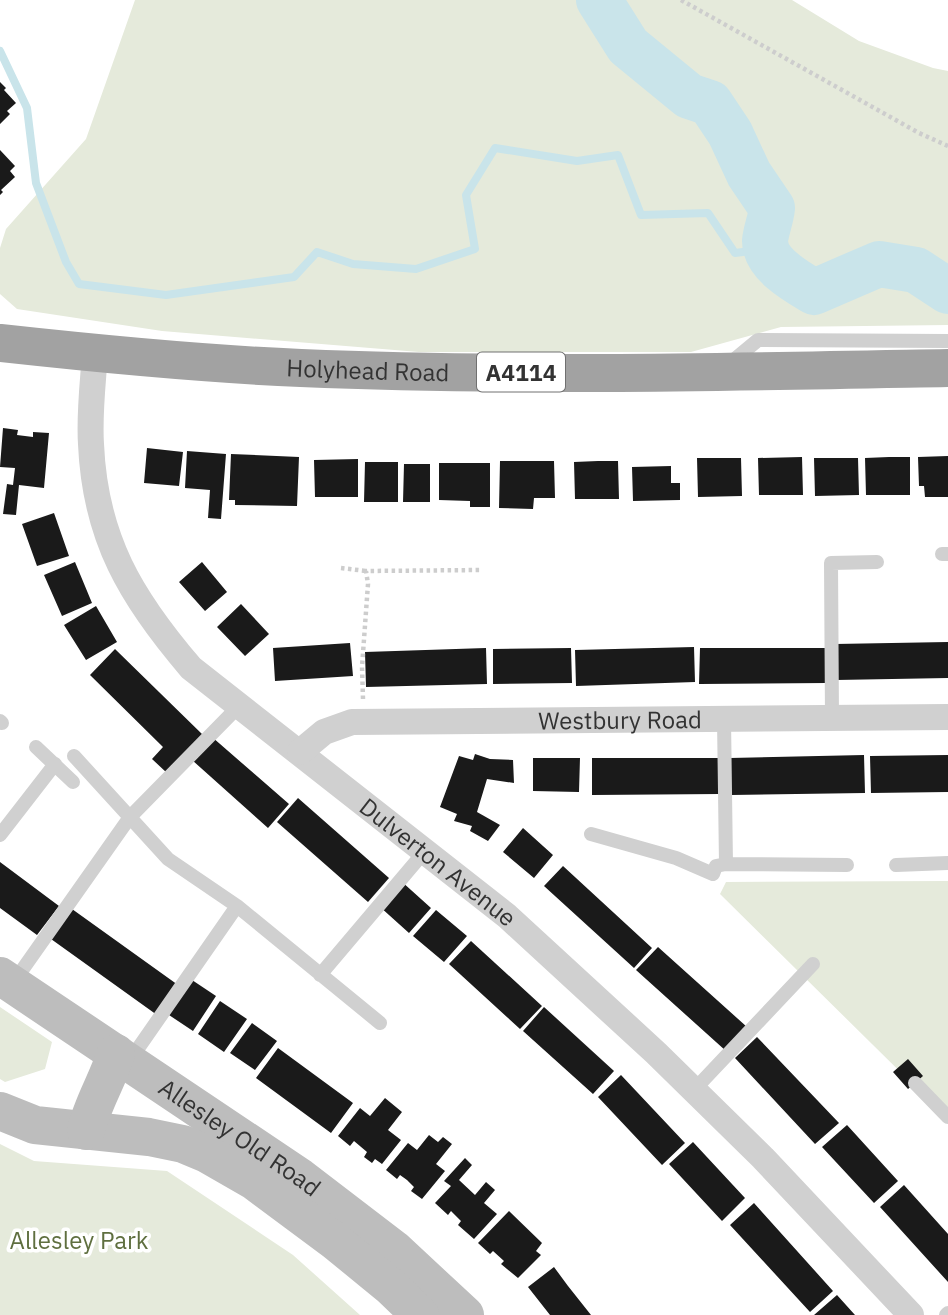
<svg xmlns="http://www.w3.org/2000/svg" width="948" height="1315" font-family="'IBM Plex Sans',sans-serif">
  <rect width="100%" height="100%" fill="#fff"/>
  <path fill="#e5eadb" d="M135,0H792L859,41L933,68L948,71V325L781,327L691,352H419L162,331L17,309L0,294V248L6,229L86,139Z
    M948,881V1119L720,894L726,882Z
    M0,1007L52,1042L45,1069L5,1082L0,1079Z
    M0,1144L34,1161L167,1171L293,1255L360,1315H0Z"/>
  <g fill="none" stroke-linecap="round" stroke-linejoin="round">
    <path stroke="#c9e4ea" stroke-width="8" d="M0,51L27,108L36,183L66,262L79,284L166,295L294,277L317,252L353,264L416,269L475,249L466,195L495,148L577,161L618,155L641,215L708,213L735,253L766,249"/>
    <path stroke="#c9e4ea" stroke-width="46" d="M599,0L628,46L689,96L710,103L730,133L749,174L772,208C771,219 766,230 765,241C765,264 797,282 814,292L879,264L916,270L948,291"/>
  </g>
  <path fill="#1a1a1a" d="M0,82L6,88L4,90L16,103L7,111L10,114L0,124Z
    M0,150L15,166L10,171L15,177L1,190L3,192L0,195Z
    M3,428L18,430L17,435L33,437V432L49,433L44,488L19,485L16,515L3,514L7,484L13,485L15,468L0,467Z
    M147,448L183,452L179,486L144,483Z
    M187,451L226,454L221,519L208,518L210,490L185,488Z
    M231,454L299,457L297,506L235,505V500H229Z
    M948,456V497H925L924,486H919L918,457Z
    M802,457L803,495H759L758,458Z
    M889,457H910V495H866L865,458Z
    M697,458H741L742,496L698,497Z
    M814,458H858L859,495L815,496Z
    M358,459V497H315L314,460Z
    M500,461H554L555,498H534L533,509L499,508Z
    M598,461H618L619,499H575L574,462Z
    M365,462H398V502H364Z
    M439,463H490V507H470V501L439,500Z
    M404,464H430V502H403Z
    M671,466V483H680V500L633,501L632,467Z
    M54,513L69,556L37,566L22,524Z
    M75,562L92,603L62,616L44,575Z
    M202,562L227,592L205,611L179,582Z
    M241,604L269,634L245,656L217,627Z
    M96,606L117,642L86,660L64,625Z
    M948,642V678L836,680L835,644Z
    M350,643L353,676L275,681L273,648Z
    M694,647L695,682L576,686L575,650Z
    M486,648L487,684L366,687L365,652Z
    M571,648L572,683L493,684V649Z
    M700,648H827V683L699,684Z
    M115,649L203,735L167,773L152,759L163,747L90,675Z
    M212,737L289,804L268,828L192,760Z
    M475,754L490,759L513,760L514,783L487,779L477,812L500,825L488,841L470,831L472,826L454,821L457,814L440,807L459,756L473,760Z
    M864,755L865,793L731,795L730,758Z
    M948,755V792L871,793L870,756Z
    M533,758H580L579,792L533,791Z
    M592,758H720V794L592,795Z
    M298,798L389,878L368,902L277,822Z
    M523,828L553,855L534,878L503,852Z
    M0,862L59,906L37,935L0,908Z
    M563,866L652,948L634,968L544,886Z
    M401,881L431,908L409,933L379,906Z
    M72,909L178,985L157,1015L51,939Z
    M436,910L467,936L444,962L413,936Z
    M471,941L542,1006L520,1029L449,964Z
    M658,947L747,1027L726,1051L636,970Z
    M189,978L216,996L193,1031L166,1013Z
    M220,1001L247,1019L224,1052L198,1034Z
    M544,1007L614,1071L593,1094L523,1031Z
    M252,1023L277,1041L255,1070L230,1053Z
    M757,1037L839,1123L815,1144L735,1058Z
    M278,1048L353,1103L331,1133L256,1078Z
    M908,1059L923,1076L908,1089L893,1072Z
    M621,1075L685,1143L662,1165L598,1097Z
    M385,1098L402,1112L388,1130L401,1140L382,1164L375,1159L372,1163L364,1157L367,1152L354,1141L350,1146L338,1136L360,1108L370,1116Z
    M847,1125L898,1181L874,1203L822,1147Z
    M429,1135L438,1142L443,1137L452,1144L436,1164L445,1171L422,1199L411,1191L414,1187L407,1180L400,1175L397,1179L386,1170L408,1143L417,1150Z
    M693,1142L745,1198L722,1221L669,1164Z
    M465,1158L472,1165L459,1180L475,1195L486,1182L495,1190L484,1203L497,1214L474,1239L458,1225L461,1221L451,1211L448,1215L435,1203L451,1186L444,1181Z
    M904,1185L948,1234V1282L880,1207Z
    M754,1203L833,1291L810,1312L730,1225Z
    M509,1211L542,1243L536,1251L541,1255L518,1278L501,1264L504,1261L493,1251L490,1254L478,1243Z
    M554,1267L568,1286L591,1315H550L528,1287Z
    M837,1295L855,1315H814Z"/>
  <g fill="none" stroke-linecap="round" stroke-linejoin="round">
    <path stroke="#cdcdcd" stroke-width="4.5" stroke-dasharray="3.5 3.5" stroke-linecap="butt" d="M681,0L919,133L948,146
      M341,568L366,571
      M363,699L362,667L368,584L366,571L481,570"/>
    <path stroke="#d0d0d0" stroke-width="14" d="M729,364L758,340L948,341
      M942,554H948
      M832,718L831,563L877,562
      M0,721L2,723
      M36,747L73,782
      M74,756L168,859L237,906L380,1023
      M591,834L676,858L713,874L716,866L726,864L724,719
      M0,835L55,764
      M726,864L847,865
      M896,865L948,863
      M320,975L425,851
      M13,983L130,817L239,706
      M130,1060L237,906
      M915,1083L948,1117
      M694,1090L813,964
      M946,1315L948,1313"/>
    <g stroke="#d0d0d0" stroke-width="26">
      <path id="s1" d="M95,353C93,383 89,414 91,444C95,538 131,598 191,668L507,916L656,1053L763,1158L911,1315"/>
      <path id="s2" d="M300,752L324,732L352,722L948,717"/>
    </g>
    <g stroke="#bdbdbd" stroke-width="38">
      <path id="s3" d="M0,976L300,1177L394,1249L465,1315"/>
      <path d="M0,1111L35,1125L149,1137L183,1144L207,1154L254,1181L336,1242L391,1287L420,1315"/>
      <path d="M86,1131C92,1104 108,1080 116,1053"/>
    </g>
    <path stroke="#a2a2a2" stroke-width="38" id="s4" d="M0,343C100,354 201,364 301,368C516,377 733,372 948,368"/>
  </g>
  <g text-anchor="middle" dominant-baseline="central" stroke-width="7" stroke-linejoin="round" paint-order="stroke">
    <rect fill="#fff" stroke="#707070" stroke-width="2" x="477" y="352.5" width="88" height="39" rx="5"/>
    <g font-size="23" font-weight="bold" fill="#333">
      <text x="521" y="372">A4114</text>
    </g>
    <g font-size="24" fill="#333" stroke="#fff">
      <text stroke="none"><textPath href="#s4" startOffset="369">Holyhead Road</textPath></text>
      <text stroke="none"><textPath href="#s2" startOffset="329">Westbury Road</textPath></text>
      <text stroke="none"><textPath href="#s1" startOffset="656">Dulverton Avenue</textPath></text>
      <text stroke="none"><textPath href="#s3" startOffset="289">Allesley Old Road</textPath></text>
    </g>
    <g font-size="24" fill="#5f6f3f" stroke="#fff">
      <text x="79" y="1240">Allesley Park</text>
    </g>
  </g>
</svg>
